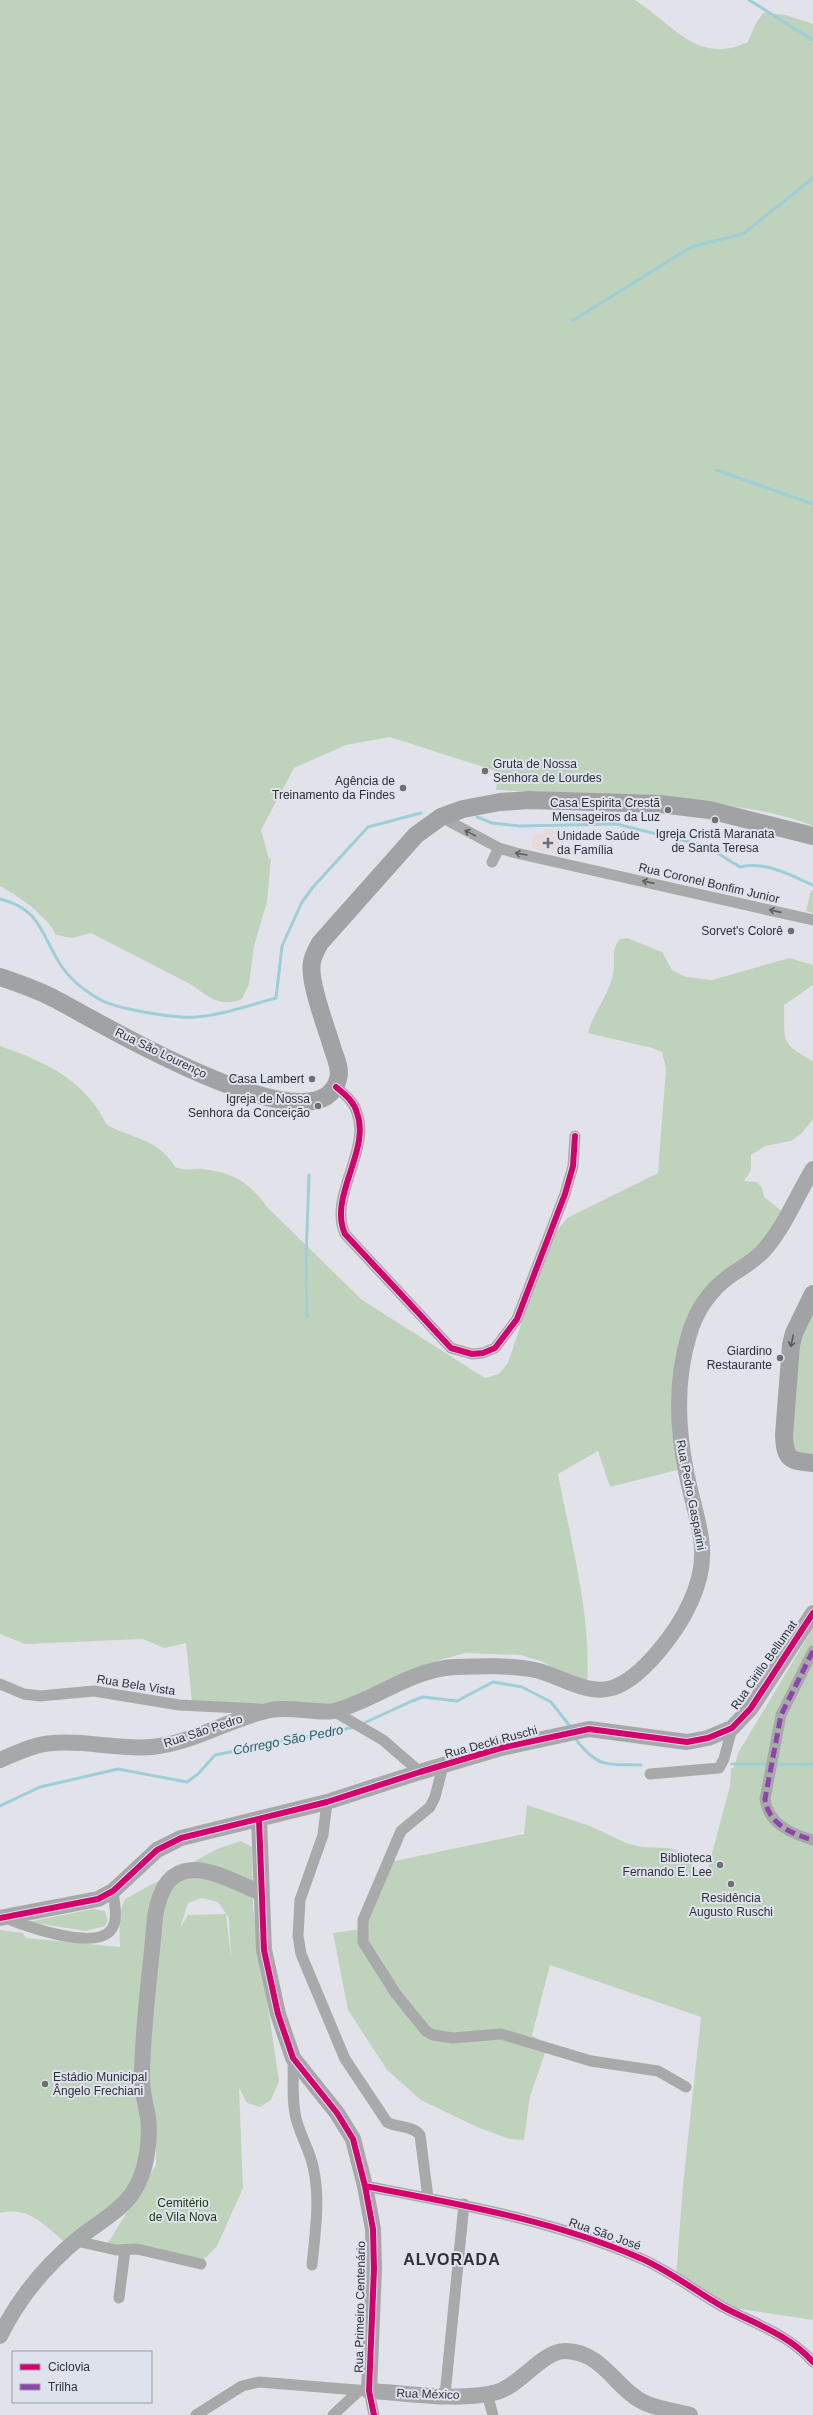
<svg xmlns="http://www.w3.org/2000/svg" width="813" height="2415" font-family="Arial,sans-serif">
  <rect width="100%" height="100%" fill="#e2e3ea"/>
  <path fill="#e7dad8" d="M545,829L571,832L569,839L565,838L562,855L531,848L534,833L543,835Z"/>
  <path fill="#bfd2bc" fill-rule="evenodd" d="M0,0H635C673,24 697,66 748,42L755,25L763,13L786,15L813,24V826C768,808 721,805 673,800C614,795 556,792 496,790L499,772L390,737L346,745L294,768L261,830L269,859L271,858L267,902L254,946L249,984L242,999C222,1008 208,997 192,985L91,933L72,938L56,935C45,914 20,897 0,886Z
    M811,890L813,891V913L806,911Z
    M627,938L662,952L672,970L686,977L712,980L789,958L813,965V985L784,1005C785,1041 779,1043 813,1061V1119L802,1133L791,1141L765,1146L751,1155V1170L744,1181L757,1182L762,1188L764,1197L784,1213L685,1339L681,1469L610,1487L598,1451L558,1474C571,1543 592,1616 587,1687L541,1661L520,1655L465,1653L440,1660L332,1712L192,1703L186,1643L164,1648L143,1639L25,1644L0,1634V1046C46,1062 84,1079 107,1125C132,1138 160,1140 175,1167C190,1172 190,1168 203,1169C234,1173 249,1182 267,1207L362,1300L485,1378L499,1374L508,1363L549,1241L567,1218L658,1173L666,1068L662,1052L652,1048L588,1033C593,1013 609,995 613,974C616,960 610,951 620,939Z
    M813,1313V1456L792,1453L797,1339Z
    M813,1628V2320L734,2308L676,2278L683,2185L701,2017L550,1965L532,2035L543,2043L545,2053L530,2096L524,2140L510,2139L477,2127L421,2100L387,2070L348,2010L333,1933L369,1928L363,1913L385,1863L524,1834L527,1805L590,1826L626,1843L642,1847L669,1848L679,1851L699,1872L706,1876L730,1786L731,1768H734L738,1753Z
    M241,1841L252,1847L253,1907L279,2081L271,2100L260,2107L247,2103L239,2088L243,2188L217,2246L202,2261L108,2243L156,2165V2132L140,2095L142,2160L124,2195L66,2243C43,2225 30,2206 0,2213V1930L23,1933L26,1938L120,1947L119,1915L125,1899L217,1849ZM202,1898L218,1902L229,1918L231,1959L226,1914L188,1915L180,1928L188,1903Z
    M93,1909L105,1911L108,1920L105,1926L86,1931L28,1922Z"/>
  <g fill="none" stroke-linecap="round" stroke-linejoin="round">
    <path stroke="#9dcfd8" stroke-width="3" d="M749,0L813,40
      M572,321L691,247L743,234L813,178
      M716,470L813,504
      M477,817L492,823L520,826L616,824L706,846L740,867C767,861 789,875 813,885
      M0,899C42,909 41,936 62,967C71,980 85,991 99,999C115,1009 177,1019 196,1017C223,1015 250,1005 276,998L282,946L302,902L313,887L368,827L421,813
      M307,1317L306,1260L309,1175
      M362,1724L412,1701L423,1697L457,1701L493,1682L522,1687L551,1702L569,1725
      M577,1741C599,1769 608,1764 641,1765
      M732,1764H769
      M774,1765L813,1764
      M0,1806L40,1787L118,1769L187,1782L198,1774L215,1755L355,1727"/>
    <path stroke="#a8aaaa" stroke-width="11" d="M441,817L499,848L516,853L813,920
      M492,862L499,848
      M336,1087C344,1094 354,1101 357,1113C371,1150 328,1197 345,1234L451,1348L472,1354L483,1353L495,1348L517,1319L565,1194L573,1166L575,1136
      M813,1651L781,1715L765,1799C768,1824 792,1834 813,1840
      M0,1684L24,1694L40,1696L94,1691L179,1705L260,1709
      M335,1712L383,1740L420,1772
      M443,1766L435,1797L430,1807L401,1831L363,1920V1942L396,1994L426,2031L433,2035L453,2038L501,2034L591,2061L658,2071L686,2087
      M650,1774L719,1768L724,1759L732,1728
      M327,1802L323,1835L300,1900L298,1936L301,1954L345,2059L387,2122C397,2128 412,2125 420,2135L428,2198
      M4,1917C23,1926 95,1951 111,1930C119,1919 114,1903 113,1891
      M293,2058C294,2079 291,2102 297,2122C302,2139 311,2153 314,2171C320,2201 315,2235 312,2265
      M365,2186C458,2204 553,2220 640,2258C670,2271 695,2291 723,2307C755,2324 788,2334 813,2362
      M76,2241L116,2250L137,2249L201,2264
      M119,2298L125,2250
      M487,2394L493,2415
      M445,2395L464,2204
      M196,2415L242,2386L259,2382L369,2391L374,2415
      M333,2415L360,2390"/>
    <path stroke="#a7a8aa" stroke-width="16" d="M0,1760C17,1753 35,1744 53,1743C86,1740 119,1750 152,1747C194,1743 230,1718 271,1710C292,1706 324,1715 338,1710C378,1698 411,1670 454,1667C480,1666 510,1665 535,1670C559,1675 587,1696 612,1688C642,1679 678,1630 690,1603C714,1552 697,1526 687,1476C677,1429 675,1381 689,1335C696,1310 710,1290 731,1275C743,1267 756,1260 765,1249C785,1226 797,1195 813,1169
      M259,1819L264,1950L278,2014L293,2058L337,2113L353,2139L365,2186L373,2229L374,2269L369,2391C409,2393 458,2402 497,2392C521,2385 543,2350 566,2351C603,2352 616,2389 643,2402C657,2409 675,2411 690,2415
      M0,1918L98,1899L113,1891L157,1850L181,1838L327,1802L420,1772L501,1748L589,1729L687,1742L708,1738L732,1728L751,1708L813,1613
      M0,2336C19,2297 45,2266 79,2238C96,2224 118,2213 132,2194C146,2174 151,2142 148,2118C146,2106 142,2092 142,2079C142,2027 151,1969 155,1917C166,1844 216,1873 261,1893"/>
    <path stroke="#a1a2a4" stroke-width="18" d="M0,977C18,983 36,989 53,998C91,1017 319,1156 338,1079C341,1069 336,1059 333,1050C327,1029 308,981 312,962C313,955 317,949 320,943L416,835L441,817L463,809L500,802L529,800L660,804L709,810L813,836
      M813,1294L794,1333L791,1345L784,1435C785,1460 790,1461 813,1463"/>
    <path stroke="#8e44ad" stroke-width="5" stroke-dasharray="10 5" stroke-linecap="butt" d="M813,1651L781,1715L765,1799C768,1824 792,1834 813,1840"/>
    <g stroke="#dee2ed" stroke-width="8">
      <path id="cycleway" d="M336,1087C344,1094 354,1101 357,1113C371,1150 328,1197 345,1234L451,1348L472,1354L483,1353L495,1348L517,1319L565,1194L573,1166L575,1136
        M259,1819L264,1950L278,2014L293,2058L337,2113L353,2139L365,2186L373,2229L374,2269L369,2391L374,2415
        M0,1918L98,1899L113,1891L157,1850L181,1838L327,1802L420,1772L501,1748L589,1729L687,1742L708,1738L732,1728L751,1708L813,1613
        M365,2186C458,2204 553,2220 640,2258C670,2271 695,2291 723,2307C755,2324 788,2334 813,2362"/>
    </g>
    <use href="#cycleway" stroke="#d6006c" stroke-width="6"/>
  </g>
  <defs><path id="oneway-shaft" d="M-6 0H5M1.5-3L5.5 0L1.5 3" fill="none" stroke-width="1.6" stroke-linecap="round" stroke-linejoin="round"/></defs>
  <g stroke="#606164">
    <use href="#oneway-shaft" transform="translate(470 833) rotate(-152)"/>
    <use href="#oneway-shaft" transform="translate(521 854) rotate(-170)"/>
    <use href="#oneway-shaft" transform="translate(648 882) rotate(-167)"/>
    <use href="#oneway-shaft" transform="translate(775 911) rotate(-167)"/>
  </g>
  <use stroke="#58595c" href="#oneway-shaft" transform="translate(792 1341) rotate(102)"/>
  <g fill="#6e6f75" stroke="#dee2ed" stroke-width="1.5">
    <circle cx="485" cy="771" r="4"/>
    <circle cx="403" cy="788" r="4"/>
    <circle cx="668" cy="810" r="4"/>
    <circle cx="715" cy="820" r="4"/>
    <path d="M546 837h4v4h4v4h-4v4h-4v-4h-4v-4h4z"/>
    <circle cx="791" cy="931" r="4"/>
    <circle cx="312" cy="1079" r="4"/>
    <circle cx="318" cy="1106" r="4"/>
    <circle cx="780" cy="1358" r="4"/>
    <circle cx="720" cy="1865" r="4"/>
    <circle cx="731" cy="1884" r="4"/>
    <circle cx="45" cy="2084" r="4"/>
  </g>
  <g text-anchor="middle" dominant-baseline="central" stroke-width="4" stroke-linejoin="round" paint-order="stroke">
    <g font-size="12" fill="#303136" stroke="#dee2ed" text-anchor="end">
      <text x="493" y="764" text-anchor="start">Gruta de Nossa<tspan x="493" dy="14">Senhora de Lourdes</tspan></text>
      <text x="395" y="781">Agência de<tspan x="395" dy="14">Treinamento da Findes</tspan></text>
      <text x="660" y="803">Casa Espirita Crestã<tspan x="660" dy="14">Mensageiros da Luz</tspan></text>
      <text x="715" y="834" text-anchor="middle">Igreja Cristã Maranata<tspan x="715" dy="14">de Santa Teresa</tspan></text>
      <text x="557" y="836" text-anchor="start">Unidade Saúde<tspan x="557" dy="14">da Família</tspan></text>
      <text x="783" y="931">Sorvet's Colorê</text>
      <text x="304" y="1079">Casa Lambert</text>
      <text x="310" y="1099">Igreja de Nossa<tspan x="310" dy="14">Senhora da Conceição</tspan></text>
      <text x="772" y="1351">Giardino<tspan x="772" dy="14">Restaurante</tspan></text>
      <text x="712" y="1858">Biblioteca<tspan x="712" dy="14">Fernando E. Lee</tspan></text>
      <text x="731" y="1898" text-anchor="middle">Residência<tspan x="731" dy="14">Augusto Ruschi</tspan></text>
      <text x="53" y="2077" text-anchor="start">Estádio Municipal<tspan x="53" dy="14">Ângelo Frechiani</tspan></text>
    </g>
    <g font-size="12" fill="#303136" stroke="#dee2ed">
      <text transform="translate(709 883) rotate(13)">Rua Coronel Bonfim Junior</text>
      <text transform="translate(161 1053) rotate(26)">Rua São Lourenço</text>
      <text transform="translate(691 1495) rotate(79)">Rua Pedro Gasparini</text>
      <text transform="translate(764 1665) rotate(-55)">Rua Cirillo Bellumat</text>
      <text transform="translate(136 1685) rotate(9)">Rua Bela Vista</text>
      <text transform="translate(203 1731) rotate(-18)">Rua São Pedro</text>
      <text transform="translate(491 1742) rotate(-15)">Rua Decki Ruschi</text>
      <text transform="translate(605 2234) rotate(19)">Rua São José</text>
      <text transform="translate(360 2307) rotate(-89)">Rua Primeiro Centenário</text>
      <text transform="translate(428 2394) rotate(2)">Rua México</text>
    </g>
    <g font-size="12" fill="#183809" stroke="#dee2ed">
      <text x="183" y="2203">Cemitério<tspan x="183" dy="14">de Vila Nova</tspan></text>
    </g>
    <g font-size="13" font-style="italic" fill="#246068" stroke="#dee2ed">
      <text transform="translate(288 1740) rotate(-11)">Córrego São Pedro</text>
    </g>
    <g font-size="16" font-weight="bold" letter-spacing="1" fill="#303136" stroke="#dee2ed">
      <text x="452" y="2259">ALVORADA</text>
    </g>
  </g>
  <rect x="12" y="2351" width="140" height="52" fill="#dee2ed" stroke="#989ba4"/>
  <rect x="20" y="2364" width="20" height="6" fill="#d6006c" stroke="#989ba4"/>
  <text x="48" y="2371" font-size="12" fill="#303136">Ciclovia</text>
  <rect x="20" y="2384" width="20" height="6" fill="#8e44ad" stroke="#989ba4"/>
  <text x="48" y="2391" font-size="12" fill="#303136">Trilha</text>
</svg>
